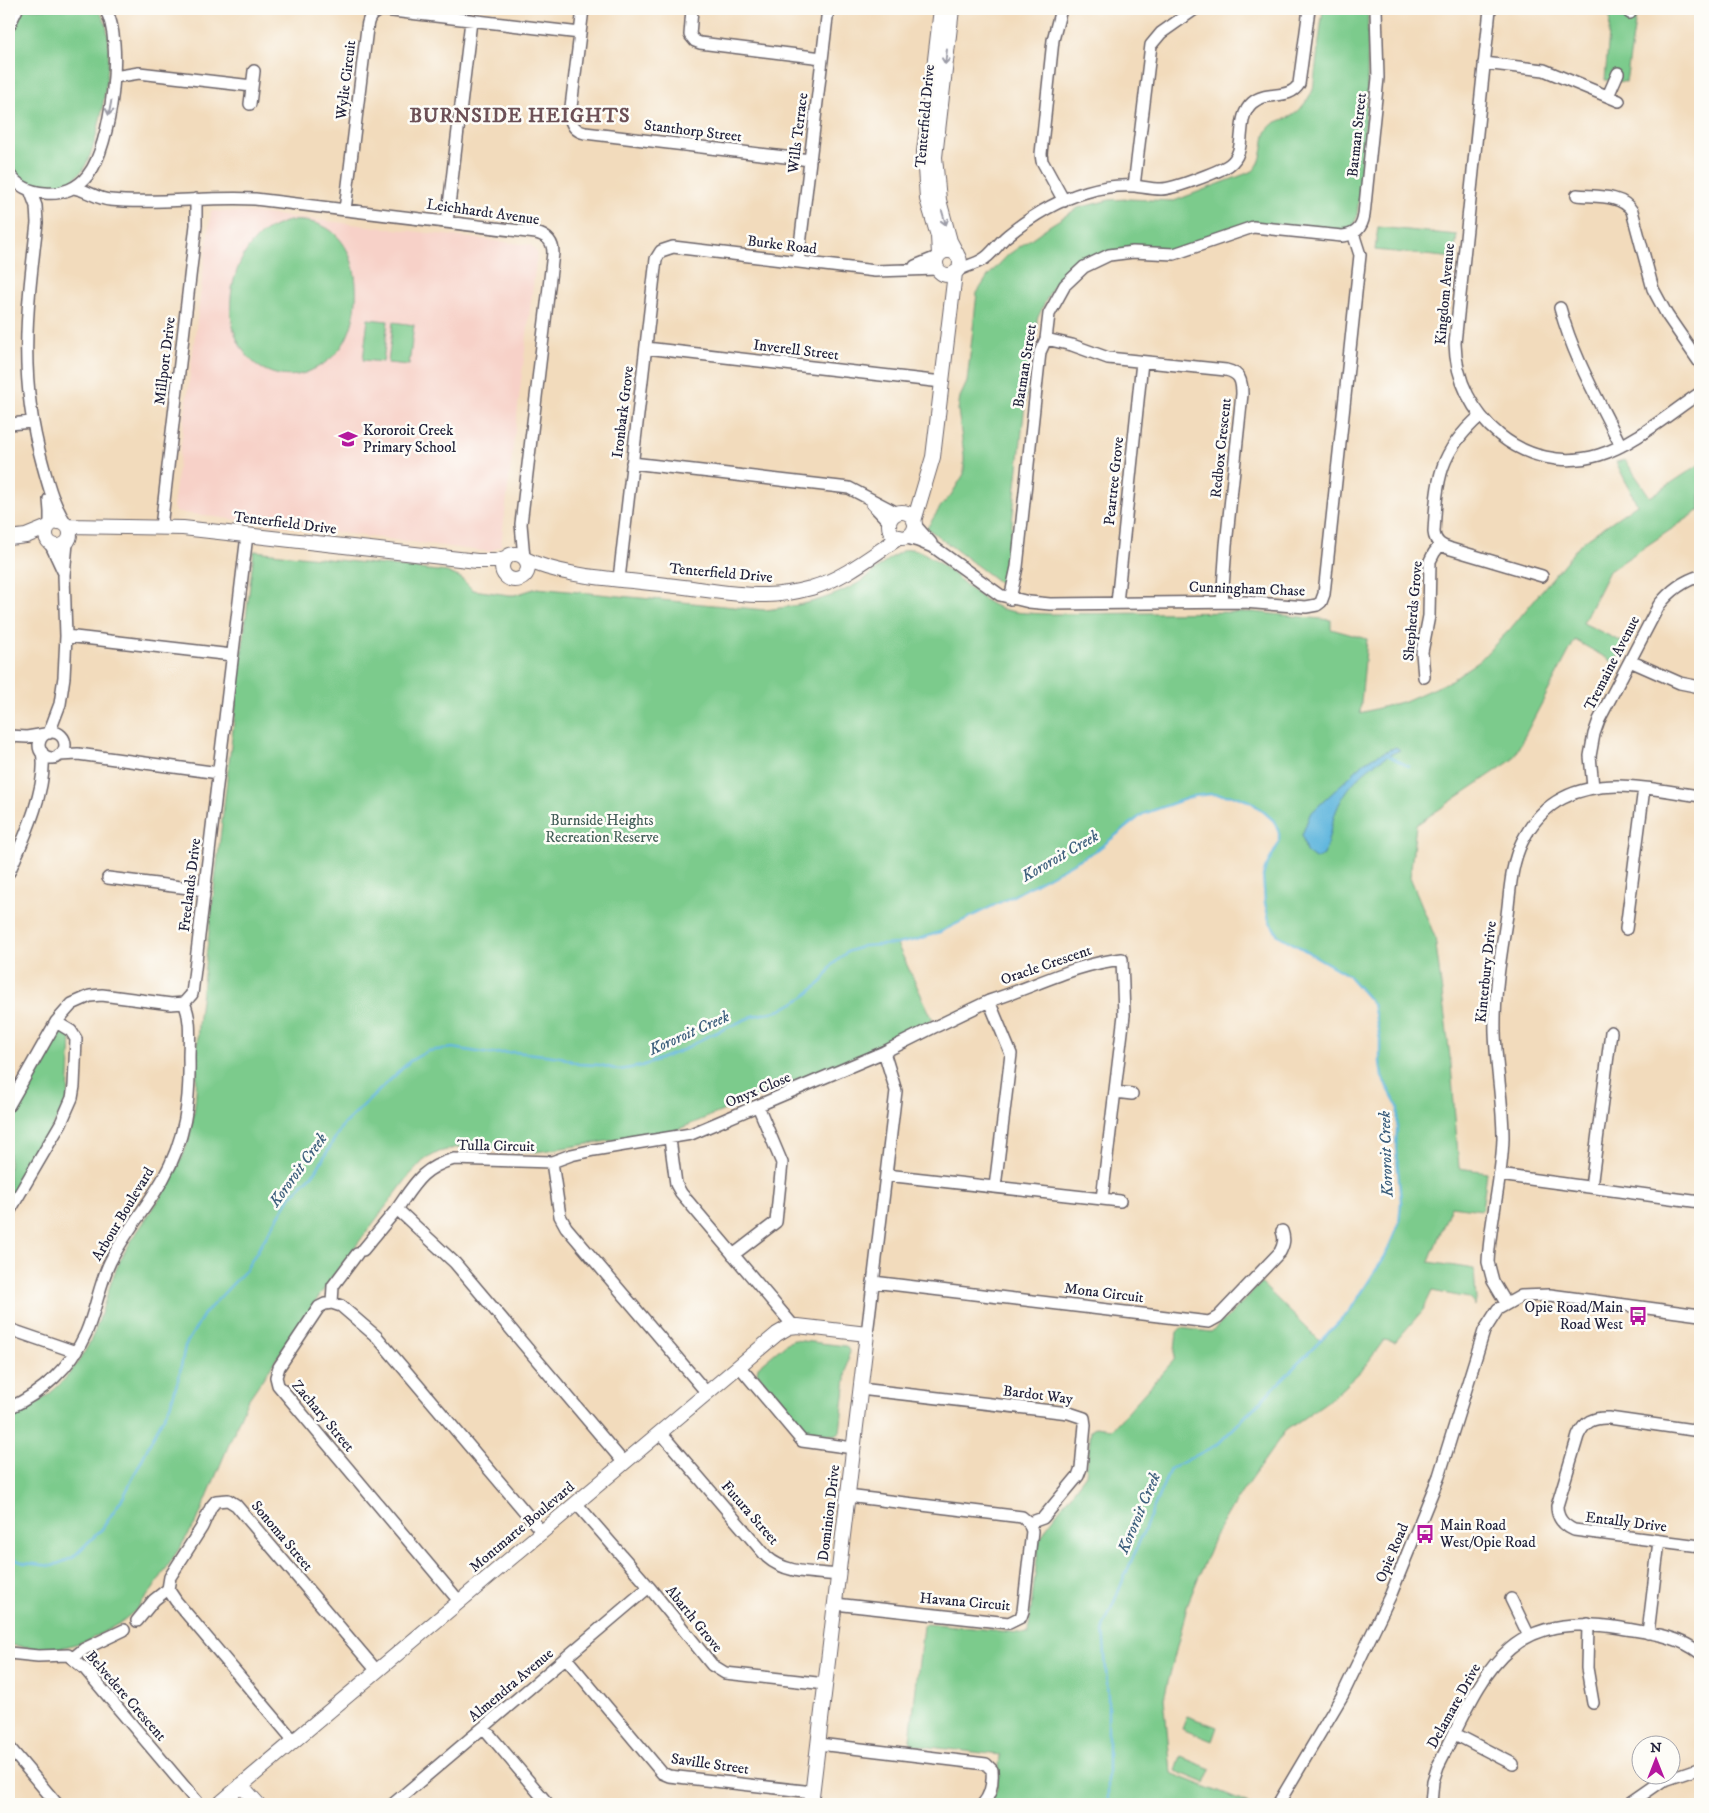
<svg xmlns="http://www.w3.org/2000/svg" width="1709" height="1813" font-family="'IM FELL DW Pica',serif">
  <rect width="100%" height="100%" fill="#fdfcf7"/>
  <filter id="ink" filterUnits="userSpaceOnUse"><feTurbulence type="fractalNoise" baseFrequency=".02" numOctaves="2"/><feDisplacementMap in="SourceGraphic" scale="10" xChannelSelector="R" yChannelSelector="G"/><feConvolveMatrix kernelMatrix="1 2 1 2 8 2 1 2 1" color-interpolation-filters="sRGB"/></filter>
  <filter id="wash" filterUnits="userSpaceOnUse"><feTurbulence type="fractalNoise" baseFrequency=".0096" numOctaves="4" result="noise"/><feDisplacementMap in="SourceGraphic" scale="20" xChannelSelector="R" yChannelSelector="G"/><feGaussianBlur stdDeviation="1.12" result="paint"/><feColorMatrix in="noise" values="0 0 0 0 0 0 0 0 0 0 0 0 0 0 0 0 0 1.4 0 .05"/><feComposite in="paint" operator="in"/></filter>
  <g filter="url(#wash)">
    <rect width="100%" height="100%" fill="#f2dbbc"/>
    <path fill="#f7d1c8" d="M211,211L249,212L531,245L537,253L501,545L490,552L176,512L173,507Z"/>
    <path fill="#7ccb8c" stroke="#4f7664" d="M20,9H97C102,15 106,22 107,29C114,56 99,145 84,168C73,183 53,195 34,188C25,185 16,176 9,170V32L11,23Z
      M1323,9H1368L1367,96L1361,179L1357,216L1353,227L1347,230L1340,231L1257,223L1175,250L1087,260L1068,270L1052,288L1037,319V331L1030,358L1006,577L1004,581L1000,583L927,528L941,506L951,495L964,474V455L958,410L960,397L967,382L977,293L988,276L1008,255L1049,226L1078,208L1109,200L1128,199L1174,201L1253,171C1267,157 1260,138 1269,128C1275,120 1286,120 1293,115C1302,109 1308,99 1313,90Z
      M1611,9H1637L1626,82L1605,80Z
      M288,221C300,220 313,221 325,227C364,247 364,319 339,350C330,361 318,368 305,373C290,378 275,376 261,368C218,340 224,270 258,237C266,229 277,225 288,221Z
      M1378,227L1457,235L1454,258L1375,250Z
      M368,319L388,321L383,362L363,360Z
      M393,322L414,325L409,365L388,363Z
      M1625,460L1650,497L1700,464V510L1609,571L1583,623L1626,644L1615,663L1575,640L1512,760L1416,825L1410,877L1435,937L1451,1065L1459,1168L1487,1172L1482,1210L1451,1206L1429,1262L1474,1269L1476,1300L1475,1306L1469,1298L1432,1291L1423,1310L1395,1342L1384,1340L1363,1369L1332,1398L1285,1431L1235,1502L1215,1536L1188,1603L1164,1698L1171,1773L1249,1804H990L997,1789L1000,1755L913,1745L910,1740L923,1626L927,1623L1028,1634L1039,1542L1048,1525L1086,1474L1091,1430L1095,1427L1112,1429L1174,1360L1177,1332L1181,1328L1211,1332L1229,1316L1261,1283L1321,1342L1349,1312L1385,1256L1399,1223L1401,1202L1396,1148L1398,1107L1382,1077L1380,1062V1039L1373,1004L1348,975L1278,935L1269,920L1265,903L1263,876L1266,867L1279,843V833L1274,821L1251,802L1235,796L1212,794L1194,796L1143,814L1097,850L1013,896L940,932L916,940L897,944L933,1020L882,1045L674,1131L536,1152L458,1147L439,1152L424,1160L409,1176L333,1276L246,1403L197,1521L153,1589L136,1610L120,1623L89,1640L65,1647L46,1649L9,1645V1417C48,1404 79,1369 95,1331C105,1305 110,1278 124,1253C146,1215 177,1182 189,1138C199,1101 196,1064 198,1025L254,551L447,572L461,578L473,590L509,595H515L537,588L765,610C799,606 834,599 863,580C874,573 898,548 911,549C932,550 972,594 993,605C1009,614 1030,613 1049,614L1253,612L1331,620V629L1367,639L1360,713L1405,701L1448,682L1480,660L1511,628L1581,543L1637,504L1616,462Z
      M59,1031H65L71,1036L68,1099L9,1205V1114L55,1032Z
      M794,1340L846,1346L849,1351L840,1432L835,1435L807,1432L757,1373L758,1367L787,1343Z
      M1187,1716L1217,1727L1212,1741L1182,1729Z
      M1181,1757L1211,1769L1205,1783L1176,1771Z"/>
    <path fill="#62b7de" stroke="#426c8c" d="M1396,747L1400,750C1370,763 1344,785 1334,817C1330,830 1328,843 1324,855L1315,859L1306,852L1302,835L1310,814L1367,760Z"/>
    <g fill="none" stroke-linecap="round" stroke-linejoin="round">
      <path stroke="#62b7de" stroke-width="2.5" d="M1387,755L1408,766
        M9,1557L24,1563L52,1566L72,1558L102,1529L124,1496L157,1429L170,1406L179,1377L185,1346L204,1314L245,1271L291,1196L316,1171L342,1126L410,1061L428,1051L453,1048L490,1054L514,1052L545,1055L561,1057L578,1064L600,1065L619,1070L642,1066L683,1050L704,1038L753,1016L781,1010L804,997L823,981L832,965L847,952L863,946L897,944L916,940L940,932L1013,896L1097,850L1143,814L1194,796L1212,794L1235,796L1251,802L1264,812L1274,821L1279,833V843L1266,867L1263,876L1265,903L1269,920L1278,935L1348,975L1373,1004L1380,1039V1062L1382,1077L1398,1107L1396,1148L1401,1202L1399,1223L1385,1256L1349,1312L1218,1444L1170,1469L1103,1628L1108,1697V1804"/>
    </g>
  </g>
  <g filter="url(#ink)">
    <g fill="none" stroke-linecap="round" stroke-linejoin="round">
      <g stroke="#6b6368" stroke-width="14">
        <path id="minor" d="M583,9L570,115C571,125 575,131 585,133L810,160
          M692,9L690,35L695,41L700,43L822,58
          M1061,9L1053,40L1041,154L1042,161L1064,201
          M1490,9L1455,343C1456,417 1525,477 1599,455C1633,445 1670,413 1700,393
          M1625,9L1630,13
          M9,26L17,9
          M1484,63L1544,70L1619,101
          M114,77L139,73L252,86
          M1608,96L1618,73
          M250,104L254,71
          M9,174C17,185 30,192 45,193C62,195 78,188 88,175C111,147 125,39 105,9
          M1134,186L1151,45L1161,33L1195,9
          M74,188C87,190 97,199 110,200C158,205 207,196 255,199L536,233C547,236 553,241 553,253L521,524L524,558
          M30,190L36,206L37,223C27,310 18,376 42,462C48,484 53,505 67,525
          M1577,195C1595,197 1622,194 1632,211L1653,289L1667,315L1700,363
          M345,210L367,28C368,17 373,11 384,10L580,33
          M447,222L471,21
          M798,262L828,9
          M915,266L937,257
          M958,270C966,266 975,264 982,260C992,255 998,243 1007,236C1029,218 1058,200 1086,192C1102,187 1118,185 1135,186C1143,187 1152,189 1161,189C1174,189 1218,172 1229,165C1249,151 1234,119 1252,103C1266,90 1289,101 1299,84L1309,9
          M1560,308C1574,359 1598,399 1621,446
          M1046,339L1072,345L1108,358L1226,370C1240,373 1242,381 1242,394L1226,545L1222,602
          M646,348L942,382
          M1480,416C1438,453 1437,480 1434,532C1435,543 1442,546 1451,549L1542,576
          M9,424L32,422
          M632,463L849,488L897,513
          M49,499L50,512V525
          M872,504L890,523
          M915,525L931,543
          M161,527L196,225V199
          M904,537L918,541L935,548L1000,595L1029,602L1050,604L1244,602L1306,607L1317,605L1321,602L1324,594L1360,255L1353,233
          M50,543L63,571
          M619,579L656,259L661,251L673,247L875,271L937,269
          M1010,599L1017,567L1040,352L1046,339L1049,314L1065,285L1084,267L1109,255L1133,252L1174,254L1253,227L1342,236C1356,235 1362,228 1364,215L1378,78L1376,9
          M1117,603L1142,362
          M66,636L232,655
          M1630,661L1680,683L1700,687
          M1424,677L1422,652L1429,616L1430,561L1434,553L1440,545
          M39 745a13 13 0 1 1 26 0a13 13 0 1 1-26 0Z
          M49,733L60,704L64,677L66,636L64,575L67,543
          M9,736L27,737L45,734
          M59,755L78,754L219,773
          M1593,787L1590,756L1594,734L1599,720L1659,605C1670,591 1683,581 1700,576
          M9,872C23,841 49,786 42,752
          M108,878L205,890
          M1626,929L1644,788
          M937,1026L989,1001
          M1115,1092L1132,1094
          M9,1105L56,1022L72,1004L90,996L102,995L171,1004L184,1003L192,994L247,535
          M670,1139L676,1184L681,1193L791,1323L798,1326
          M552,1162L571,1155L594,1150L691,1134L884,1052L934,1027
          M886,1175L1120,1201
          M1499,1175L1700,1202
          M995,1187L1011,1054L989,1001C1034,987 1075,964 1122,959L1124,1015L1102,1199
          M1591,1187L1611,1032
          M9,1212L61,1123L72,1098L74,1086L76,1039L71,1031L56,1022
          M363,1250L397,1209
          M733,1255L776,1222L782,1163L758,1106
          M873,1282L1209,1322L1218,1317L1280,1252C1284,1244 1285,1239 1282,1231
          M332,1303L333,1286L357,1254
          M1506,1303L1493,1281L1488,1262C1490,1220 1502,1180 1503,1138C1503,1103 1496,1067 1495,1032C1494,993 1501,954 1507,915C1510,891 1511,864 1522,842C1531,824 1545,807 1563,798C1605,776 1655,790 1700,796
          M9,1329L76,1352
          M867,1334L896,1091L884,1052
          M739,1366L802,1441L853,1448
          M860,1389L1069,1413L1084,1418L1085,1425L1081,1468L1078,1476L1043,1518L1029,1523
          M9,1408C42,1393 71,1367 86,1333C96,1310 99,1285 110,1262C125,1232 147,1207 163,1179C185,1140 190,1102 189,1058C189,1040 192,1020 184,1003
          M1700,1431L1609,1418C1593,1417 1584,1422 1578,1436L1557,1506C1557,1518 1563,1525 1574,1530L1700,1546
          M660,1432L767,1557C786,1574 814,1572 838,1575
          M624,1463L455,1263L397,1209C415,1183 422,1168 454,1159L552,1162L560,1216L566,1227L707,1393
          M576,1503L649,1587L712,1665L725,1673L826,1684
          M1511,1599L1529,1636
          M459,1601L278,1385L276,1377L279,1367L319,1307L325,1304L332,1303L341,1306L377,1337L542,1532
          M835,1604L1009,1623L1021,1617L1023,1611L1032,1531L1029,1523L1022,1517L847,1496
          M137,1621L154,1600L168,1589
          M1588,1624L1587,1668L1593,1703
          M1648,1633L1659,1541
          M9,1653L38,1656L68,1655L85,1669L199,1804
          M73,1658L84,1649L124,1630
          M566,1658L662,1773L669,1776L813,1792
          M484,1728L548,1804
          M1455,1734L1513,1764
          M294,1741L176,1601L168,1589L170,1577L202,1527L211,1507L216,1501L228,1500L236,1505L377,1671
          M819,1744L986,1764L992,1770C993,1783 991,1795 983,1804
          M9,1747L57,1804
          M393,1804L649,1587
          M1278,1804L1342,1696L1391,1594L1439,1476L1484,1331L1498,1309L1521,1296L1550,1295L1700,1315
          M1431,1804L1433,1781L1438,1766C1484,1676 1502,1609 1621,1628C1649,1633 1677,1635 1700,1653
          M1629,1804L1662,1781L1700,1768"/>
      </g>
      <g stroke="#6b6368" stroke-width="16">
        <path id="tertiary" d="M952,9L935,157L939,200L950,241L957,254
          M936 263a12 12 0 1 1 24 0a12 12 0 1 1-24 0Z
          M939,254L938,236L927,199L924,152L941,9
          M889 525a13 13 0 1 1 26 0a13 13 0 1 1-26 0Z
          M914,521L933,457L955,273
          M46 534a12 12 0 1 1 24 0a12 12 0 1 1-24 0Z
          M68,526L183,528L477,561H496L508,557
          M9,538L26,536L48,527
          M502 567a13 13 0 1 1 26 0a13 13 0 1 1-26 0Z
          M525,559C564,578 623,579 667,585C699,588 733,596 766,595C781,595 796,592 811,588C845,578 871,556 900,537
          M241,1785L258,1804
          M219,1804L777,1334L789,1327L798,1326L867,1334L811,1804"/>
      </g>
      <use href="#minor" stroke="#fff" stroke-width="11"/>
      <use href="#tertiary" stroke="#fff" stroke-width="14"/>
    </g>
    <defs><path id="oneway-shaft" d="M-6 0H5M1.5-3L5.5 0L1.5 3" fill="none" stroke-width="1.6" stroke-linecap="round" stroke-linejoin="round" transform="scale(1.25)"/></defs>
    <g stroke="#9c9ca7">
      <use href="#oneway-shaft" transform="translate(946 57) rotate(97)"/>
      <use href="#oneway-shaft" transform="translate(110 108) rotate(101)"/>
      <use href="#oneway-shaft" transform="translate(944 218) rotate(74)"/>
    </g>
  </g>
  <defs>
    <g id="school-bare" transform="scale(1.5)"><path d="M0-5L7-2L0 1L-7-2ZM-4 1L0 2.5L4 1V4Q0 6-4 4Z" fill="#b5179e" stroke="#fdfcf7" stroke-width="2.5" paint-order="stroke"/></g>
    <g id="bus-bare" transform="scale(1.5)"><path d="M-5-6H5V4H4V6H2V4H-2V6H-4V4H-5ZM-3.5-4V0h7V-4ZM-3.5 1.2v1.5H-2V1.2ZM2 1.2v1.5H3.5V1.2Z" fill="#b5179e" stroke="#fdfcf7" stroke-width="2.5" paint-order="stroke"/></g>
  </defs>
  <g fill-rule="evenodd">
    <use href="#school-bare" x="348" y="439"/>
    <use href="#bus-bare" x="1638" y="1316"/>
    <use href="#bus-bare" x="1425" y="1534"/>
  </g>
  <g text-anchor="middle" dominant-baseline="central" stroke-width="5" stroke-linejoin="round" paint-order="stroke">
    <g font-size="15" fill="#22223b" stroke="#fdfcf7">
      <text transform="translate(346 80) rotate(-83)">Wylie Circuit</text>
      <text transform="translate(925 116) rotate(-85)">Tenterfield Drive</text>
      <text transform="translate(693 131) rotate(7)">Stanthorp Street</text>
      <text transform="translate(798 133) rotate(-83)">Wills Terrace</text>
      <text transform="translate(1357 135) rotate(-84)">Batman Street</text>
      <text transform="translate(483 212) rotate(8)">Leichhardt Avenue</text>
      <text transform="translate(782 245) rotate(7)">Burke Road</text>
      <text transform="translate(1445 294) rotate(-85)">Kingdom Avenue</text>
      <text transform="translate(796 350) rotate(7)">Inverell Street</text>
      <text transform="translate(165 361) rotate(-83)">Millport Drive</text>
      <text transform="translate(1025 366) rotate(-81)">Batman Street</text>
      <text transform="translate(623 412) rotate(-83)">Ironbark Grove</text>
      <text transform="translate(1221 448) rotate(-84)">Redbox Crescent</text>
      <text transform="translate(1114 481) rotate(-84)">Peartree Grove</text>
      <text transform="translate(285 523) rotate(7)">Tenterfield Drive</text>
      <text transform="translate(721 573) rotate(5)">Tenterfield Drive</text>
      <text transform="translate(1247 589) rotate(2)">Cunningham Chase</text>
      <text transform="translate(1413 611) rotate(-85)">Shepherds Grove</text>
      <text transform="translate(1612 663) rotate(-63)">Tremaine Avenue</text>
      <text transform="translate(190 885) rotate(-83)">Freelands Drive</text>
      <text transform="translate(1046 965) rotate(-19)">Oracle Crescent</text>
      <text transform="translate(1486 972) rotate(-84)">Kinterbury Drive</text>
      <text transform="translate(758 1090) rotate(-23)">Onyx Close</text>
      <text transform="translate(496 1146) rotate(1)">Tulla Circuit</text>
      <text transform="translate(123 1214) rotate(-59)">Arbour Boulevard</text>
      <text transform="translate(1104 1293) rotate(7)">Mona Circuit</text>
      <text transform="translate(1038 1395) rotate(7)">Bardot Way</text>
      <text transform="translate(323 1416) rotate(50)">Zachary Street</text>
      <text transform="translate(750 1513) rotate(49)">Futura Street</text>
      <text transform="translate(829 1513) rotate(-83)">Dominion Drive</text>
      <text transform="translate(1626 1522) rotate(7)">Entally Drive</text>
      <text transform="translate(522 1527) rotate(-40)">Montmarte Boulevard</text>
      <text transform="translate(282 1536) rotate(50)">Sonoma Street</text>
      <text transform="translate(1392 1553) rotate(-67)">Opie Road</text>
      <text transform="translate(965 1602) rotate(5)">Havana Circuit</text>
      <text transform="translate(694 1619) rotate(51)">Abarth Grove</text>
      <text transform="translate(511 1685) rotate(-40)">Almendra Avenue</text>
      <text transform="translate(126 1696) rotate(49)">Belvedere Crescent</text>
      <text transform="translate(1454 1706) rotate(-61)">Delamare Drive</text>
      <text transform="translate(710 1764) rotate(8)">Saville Street</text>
    </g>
    <g font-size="15" fill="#22223b" stroke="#fdfcf7" text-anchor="start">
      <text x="363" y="430">Kororoit Creek<tspan x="363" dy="17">Primary School</tspan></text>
      <text x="1623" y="1307" text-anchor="end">Opie Road/Main<tspan x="1623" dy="17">Road West</tspan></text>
      <text x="1440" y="1525">Main Road<tspan x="1440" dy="17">West/Opie Road</tspan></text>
    </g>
    <g font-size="15" fill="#425d57" stroke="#fdfcf7">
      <text x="602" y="820">Burnside Heights<tspan x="602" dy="17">Recreation Reserve</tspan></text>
    </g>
    <g font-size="16" font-style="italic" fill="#3c5e7c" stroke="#fdfcf7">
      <text transform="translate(1060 856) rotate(-30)">Kororoit Creek</text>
      <text transform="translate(689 1033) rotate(-24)">Kororoit Creek</text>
      <text transform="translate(1386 1154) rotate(-92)">Kororoit Creek</text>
      <text transform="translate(298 1170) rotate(-54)">Kororoit Creek</text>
      <text transform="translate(1139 1513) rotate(-67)">Kororoit Creek</text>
    </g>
    <g font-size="20" font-weight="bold" letter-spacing="1" fill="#6c5056" stroke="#fdfcf7">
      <text x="520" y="116">BURNSIDE HEIGHTS</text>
    </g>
  </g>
  <rect width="1709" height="1813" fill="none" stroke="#fdfcf7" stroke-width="30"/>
  <g transform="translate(1656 1760)"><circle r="24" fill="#fdfcf7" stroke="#a5a5ac"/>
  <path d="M0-4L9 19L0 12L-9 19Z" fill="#b5179e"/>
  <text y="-8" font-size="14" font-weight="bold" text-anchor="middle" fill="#22223b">N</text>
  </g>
</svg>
